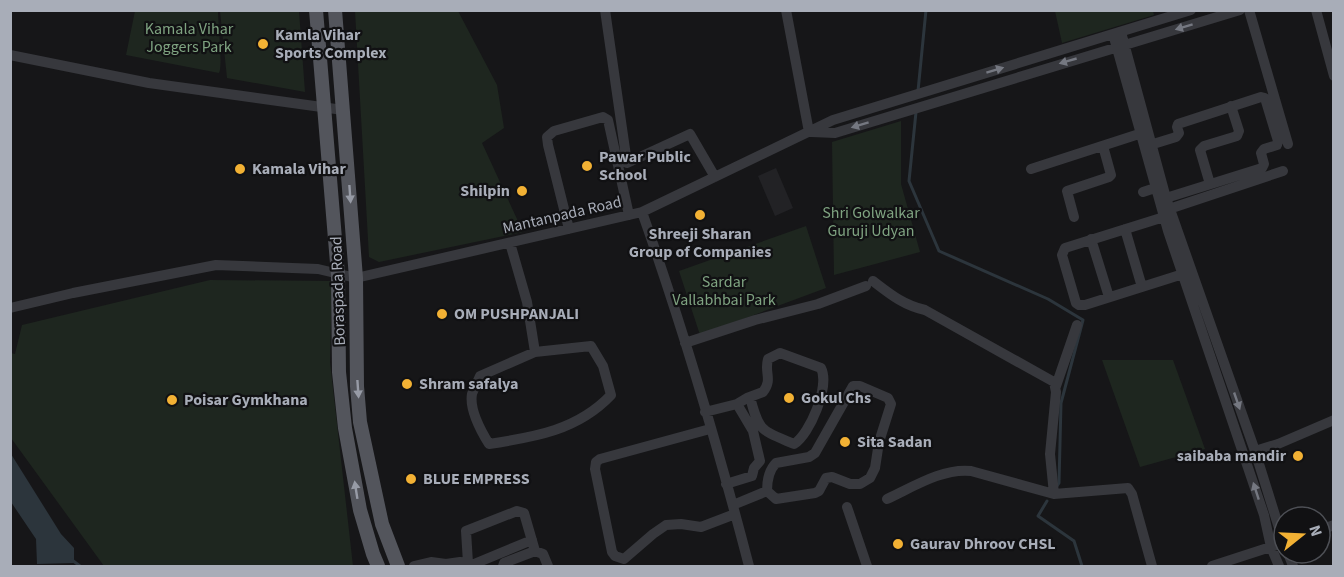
<svg xmlns="http://www.w3.org/2000/svg" width="1344" height="577" font-family="'Source Sans 3',sans-serif">
  <rect width="100%" height="100%" fill="#161618"/>
  <path fill="#222225" d="M776,168L793,208L775,216L758,176Z"/>
  <path fill="#1e261f" d="M135,11H218C218,22 223,66 219,73L126,55Z
    M220,11H299L305,92L227,78Z
    M355,11H458L497,85L504,128L482,143L523,232L379,262L369,257Z
    M1153,11L1154,15L1062,43L1055,11Z
    M901,121V184L920,252L834,275L832,142Z
    M806,226L826,288L700,335L679,271Z
    M210,280L332,281L330,362L353,566H104L11,438L10,353L15,354L22,325Z
    M1102,360H1173L1205,449L1140,467Z"/>
  <path fill="#2c353c" d="M11,454L61,534L74,548V563L37,564L36,539L11,502Z"/>
  <g fill="none" stroke-linecap="round" stroke-linejoin="round">
    <path stroke="#2c353c" stroke-width="3" d="M918,91L926,10
      M916,112L909,181L939,251L1048,299L1083,320L1061,403L1059,483L1057,486
      M1047,501L1038,516L1074,541L1082,566
      M72,560L80,566"/>
    <path stroke="#37383d" stroke-width="10" d="M605,10L627,163L690,134L715,177
      M786,10L809,132
      M1249,10L1288,144
      M1316,10L1334,76
      M1121,32L1166,198L1255,451L1284,544
      M1113,34L1168,231L1264,515L1271,547L1279,566
      M10,55L149,83L343,110
      M812,132L835,133L1240,10
      M1150,145L1176,137L1179,133L1177,127L1178,124L1261,97L1265,98L1278,141L1277,145L1264,149L1261,153L1264,164L1262,168L1166,198
      M1031,169L1139,134
      M1210,184L1200,150L1204,146L1237,136L1239,131L1231,106
      M1143,192L1155,188
      M1169,209L1283,171
      M642,212L833,120L1191,10
      M1074,217L1067,191L1109,177L1111,175L1103,146
      M1164,217L1065,248L1062,255L1076,303L1079,305H1085L1183,274
      M569,229L548,145L547,137L554,131L603,117L608,120L629,215
      M1125,229L1142,287
      M1091,239L1109,297
      M510,243L527,302L535,352L480,376C478,381 474,388 472,394C469,410 481,431 489,444C535,437 578,430 611,395L603,366L591,346L535,352
      M873,281C890,294 903,305 925,310L1054,382L1056,392L1050,454L1054,494L1128,488L1132,494L1152,566
      M10,308L73,293L216,265L318,269L356,278L642,212C683,328 718,447 749,566
      M685,343L755,320L818,304L866,286
      M853,386H860L888,398L891,404L879,442L875,468L870,478L860,484H850L832,477L826,478L819,491L815,493L776,499L767,491C767,481 769,470 776,463L809,457L815,453Z
      M1056,386L1077,325
      M705,412L737,404L747,398L763,392C773,379 764,373 768,359L780,353L821,368C830,386 810,434 794,444C761,430 759,432 750,397
      M710,429L600,459L596,462L595,469L612,552L615,556L624,559L653,534L666,525L681,524L701,527L735,514
      M1255,451L1278,444L1334,420
      M726,484L752,476L754,468L760,461L753,431L737,404
      M887,499C913,487 942,468 971,471L1054,494
      M733,505L767,491
      M847,507L867,566
      M1320,530L1334,525
      M532,540L474,564L468,563L466,531L517,511L524,513L535,551
      M1288,553L1293,566
      M414,566L431,562L446,564L460,562L468,563L469,566
      M503,566L504,563L535,551L543,554L548,566
      M1212,566L1277,545"/>
    <path stroke="#53555c" stroke-width="14" d="M316,10L338,275L339,372L345,428L360,510L373,554L378,566
      M335,10L356,278L357,386L360,422L382,524L398,566"/>
  </g>
  <defs><path id="oneway-solid" d="M-6-.8H1V-3.2L6.5 0L1 3.2V.8H-6Z" transform="scale(1.5)"/></defs>
  <g fill="#757881">
    <use href="#oneway-solid" transform="translate(1184 27) rotate(163)"/>
    <use href="#oneway-solid" transform="translate(1068 61) rotate(164)"/>
    <use href="#oneway-solid" transform="translate(995 70) rotate(-17)"/>
    <use href="#oneway-solid" transform="translate(860 125) rotate(163)"/>
    <use href="#oneway-solid" transform="translate(1237 401) rotate(71)"/>
    <use href="#oneway-solid" transform="translate(1256 491) rotate(-108)"/>
  </g>
  <g fill="#979ba6">
    <use href="#oneway-solid" transform="translate(350 194) rotate(86)"/>
    <use href="#oneway-solid" transform="translate(358 389) rotate(86)"/>
    <use href="#oneway-solid" transform="translate(356 490) rotate(-99)"/>
  </g>
  <g fill="#f2b134" stroke="#111113" stroke-width="2">
    <circle cx="263" cy="44" r="6"/>
    <circle cx="587" cy="166" r="6"/>
    <circle cx="240" cy="169" r="6"/>
    <circle cx="522" cy="191" r="6"/>
    <circle cx="700" cy="215" r="6"/>
    <circle cx="442" cy="314" r="6"/>
    <circle cx="407" cy="384" r="6"/>
    <circle cx="789" cy="398" r="6"/>
    <circle cx="172" cy="400" r="6"/>
    <circle cx="845" cy="442" r="6"/>
    <circle cx="1298" cy="456" r="6"/>
    <circle cx="411" cy="479" r="6"/>
    <circle cx="898" cy="544" r="6"/>
  </g>
  <g text-anchor="middle" dominant-baseline="central" stroke-width="4.5" stroke-linejoin="round" paint-order="stroke">
    <g font-size="16" fill="#7fa381" stroke="#111113">
      <text x="189" y="29">Kamala Vihar<tspan x="189" dy="18">Joggers Park</tspan></text>
      <text x="871" y="213">Shri Golwalkar<tspan x="871" dy="18">Guruji Udyan</tspan></text>
      <text x="724" y="282">Sardar<tspan x="724" dy="18">Vallabhbai Park</tspan></text>
    </g>
    <g font-size="16" font-weight="bold" fill="#a8adb8" stroke="#111113" text-anchor="start">
      <text x="275" y="35">Kamla Vihar<tspan x="275" dy="18">Sports Complex</tspan></text>
      <text x="599" y="157">Pawar Public<tspan x="599" dy="18">School</tspan></text>
      <text x="252" y="169">Kamala Vihar</text>
      <text x="510" y="191" text-anchor="end">Shilpin</text>
      <text x="700" y="234" text-anchor="middle">Shreeji Sharan<tspan x="700" dy="18">Group of Companies</tspan></text>
      <text x="454" y="314">OM PUSHPANJALI</text>
      <text x="419" y="384">Shram safalya</text>
      <text x="801" y="398">Gokul Chs</text>
      <text x="184" y="400">Poisar Gymkhana</text>
      <text x="857" y="442">Sita Sadan</text>
      <text x="1286" y="456" text-anchor="end">saibaba mandir</text>
      <text x="423" y="479">BLUE EMPRESS</text>
      <text x="910" y="544">Gaurav Dhroov CHSL</text>
    </g>
    <g font-size="16" fill="#a8adb8" stroke="#111113">
      <text transform="translate(562 215) rotate(-13)">Mantanpada Road</text>
      <text transform="translate(338 291) rotate(-92)">Boraspada Road</text>
    </g>
  </g>
  <rect width="1344" height="577" fill="none" stroke="#a8adb8" stroke-width="24"/>
  <g transform="translate(1302 535) rotate(72)"><circle r="28" fill="#111113" stroke="#4d4f55" stroke-width="1.5"/>
  <path d="M0-4.5L10 22L0 15L-10 22Z" fill="#f2b134"/>
  <text y="-9" font-size="16" font-weight="bold" text-anchor="middle" fill="#a8adb8">N</text>
  </g>
</svg>
